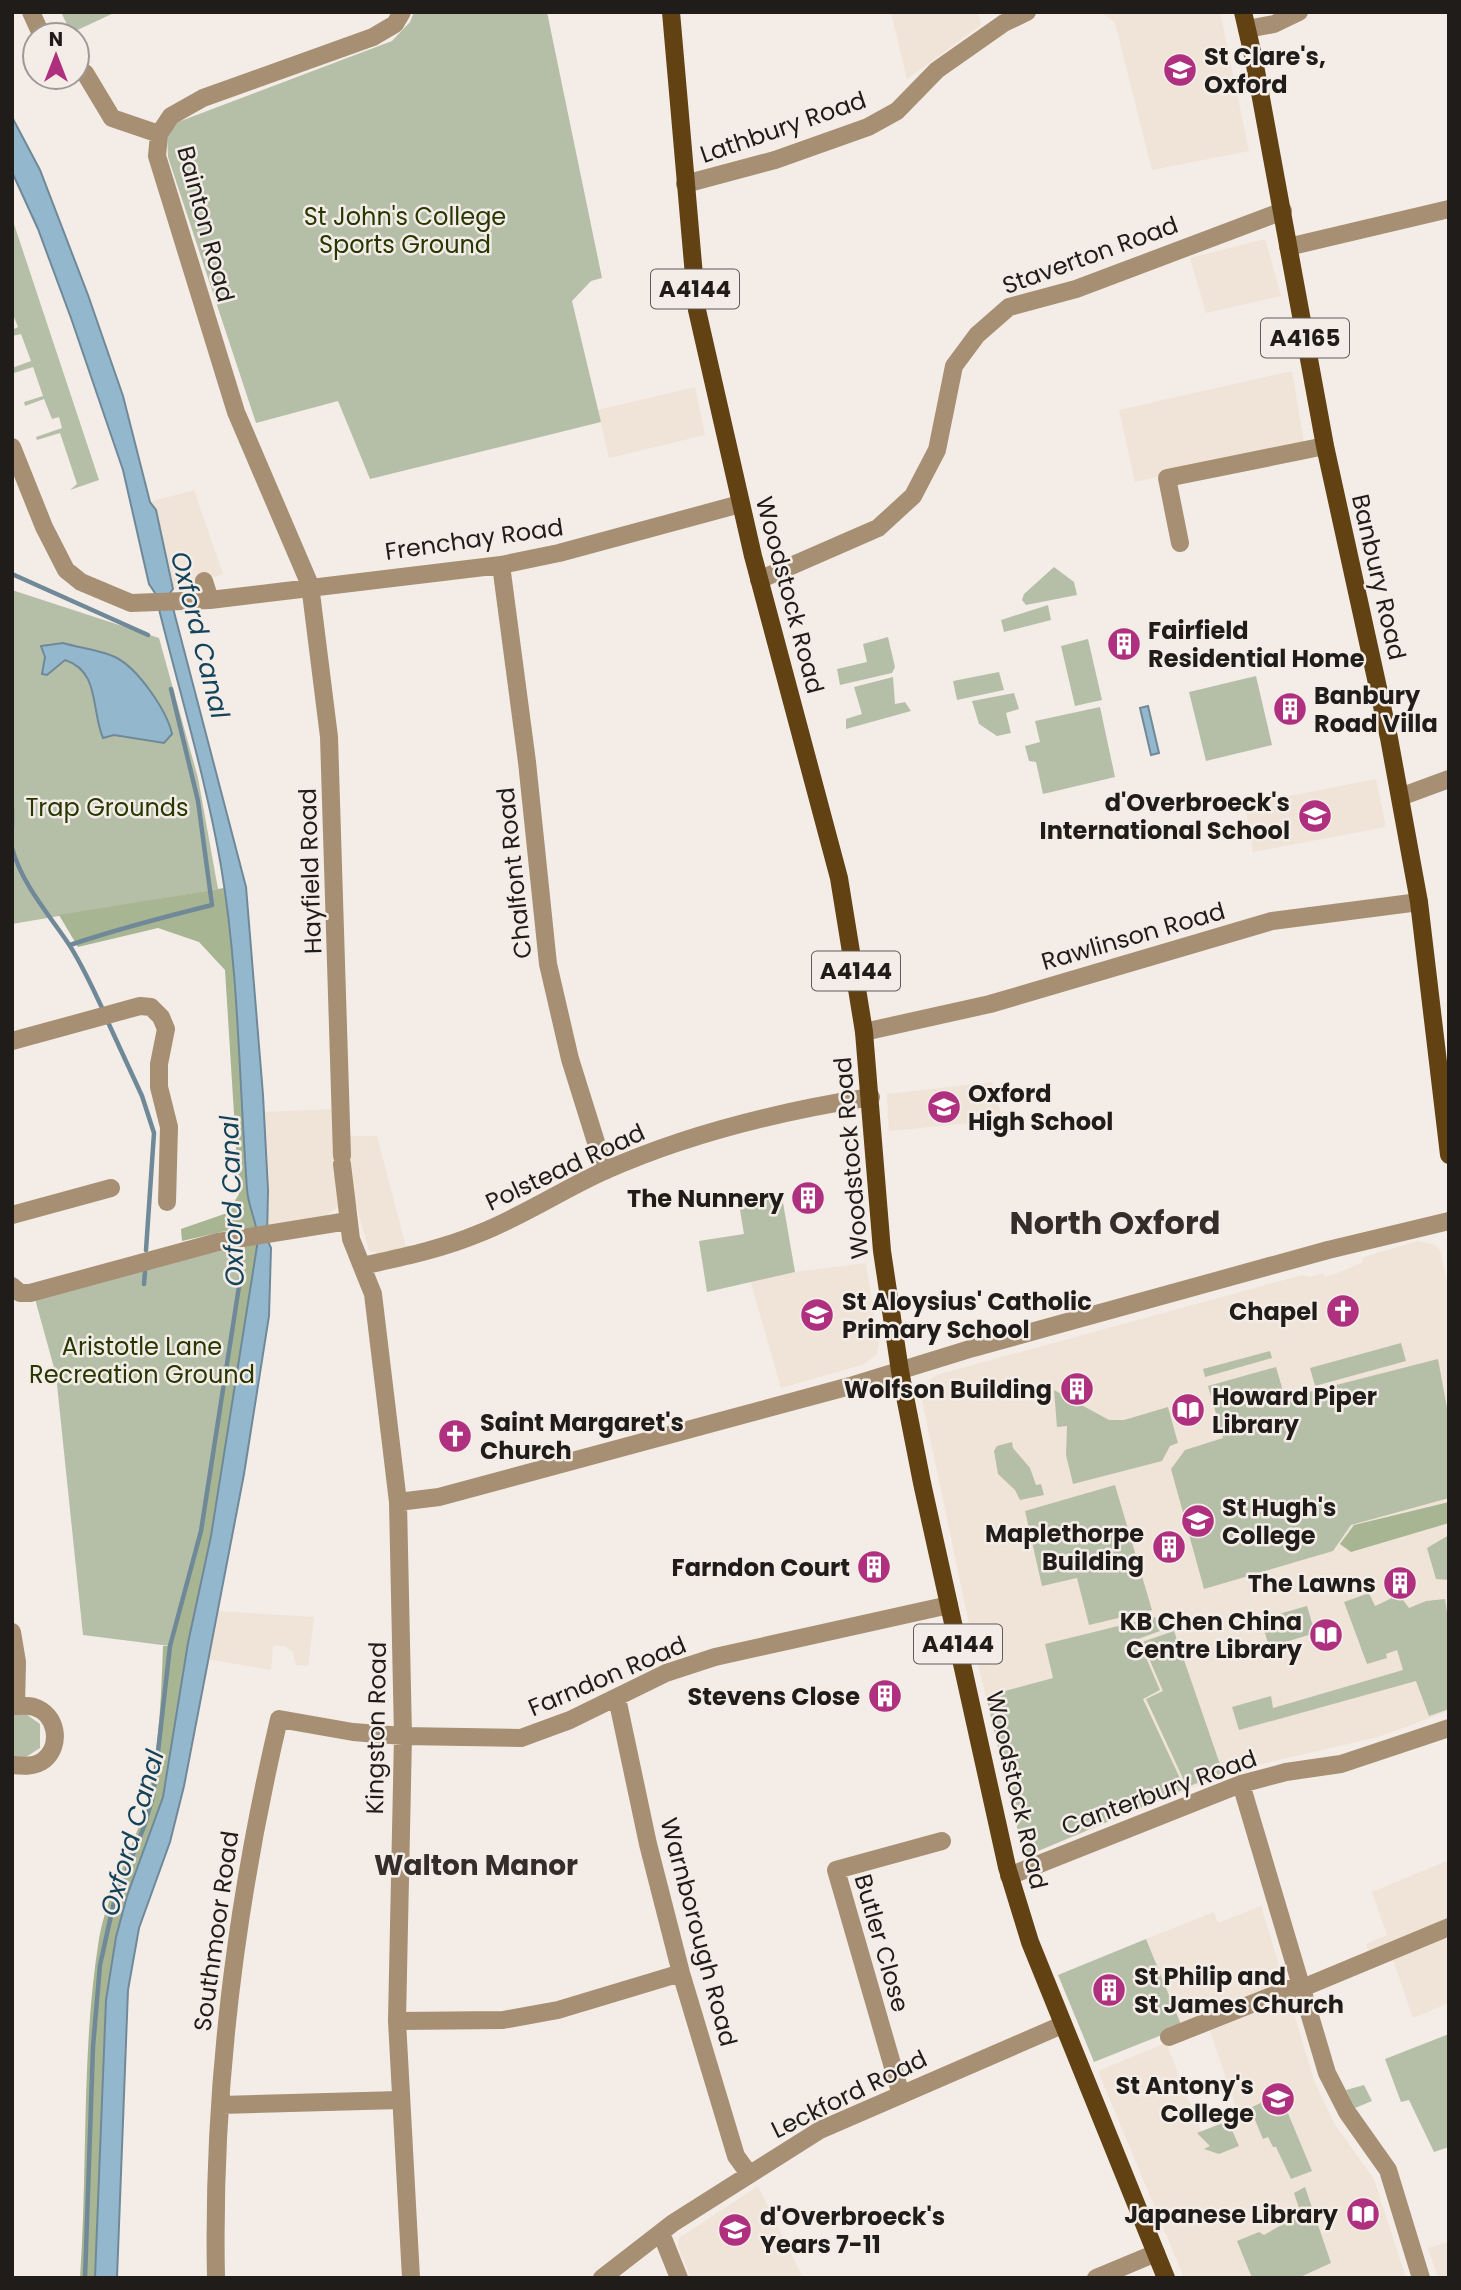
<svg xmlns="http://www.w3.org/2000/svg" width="1461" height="2290" font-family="Poppins,sans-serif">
  <rect width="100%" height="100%" fill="#f4ede7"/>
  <path fill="#f0e3d7" d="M891,12H978L981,25L907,79Z
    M1101,12H1220L1249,151L1152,170L1115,23Z
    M1265,239L1281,296L1206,313L1190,258Z
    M1292,371L1304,443L1135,482L1119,410Z
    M695,387L705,435L609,458L598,410Z
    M194,490L223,574L199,582L197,587L173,589L156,510L150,502Z
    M1376,779L1386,827L1253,852L1245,805Z
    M992,1082L1003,1120L889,1131L887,1094Z
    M334,1109L338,1207L322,1218L267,1225L264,1112Z
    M349,1136H377L406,1247L383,1254L369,1251L355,1201Z
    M782,1197L795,1272L866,1263L879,1345L876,1355L862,1365L781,1388L750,1280L707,1292L699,1241L744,1234L739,1204Z
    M1418,1241L1435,1245L1440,1250L1449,1290V1711L1378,1737L1236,1770L1024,1857L974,1647L921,1395L924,1385L936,1375L1302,1275L1310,1277L1323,1273L1325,1277L1335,1274L1361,1263L1364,1257Z
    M216,1611L314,1617L308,1666L296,1665L293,1652L284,1646H273L271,1670L207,1659Z
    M1449,1860V2003L1413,2018L1393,1960L1370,1953L1366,1944L1387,1935L1372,1892Z
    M1261,1906L1315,2083L1334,2123L1374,2179L1406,2278H1184L1098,2071L1166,2043L1201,2131L1239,2116L1205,2016L1182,2027L1146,1939L1214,1912L1218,1923Z
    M758,2186L803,2278H691L678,2246L679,2238Z
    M1449,2242V2278H1438L1428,2248Z"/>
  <path fill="#b5bfa8" d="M61,12H116L71,33Z
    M414,12H547L602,278L591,281L572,301L601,422L370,479L338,401L256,423L168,157L167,135L178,122L392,41L410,22Z
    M12,218L99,480L70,490L77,484L60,433L37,440L36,437L62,428L59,417L52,419L44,399L25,406L24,402L43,396L33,367L14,373L12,368L31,361L21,334L12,336V330L18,327L12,312Z
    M1054,567L1074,582L1077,595L1026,605L1022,600L1024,594Z
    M12,590L159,638L198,778L218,889L12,924Z
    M1048,605L1051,620L1004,632L1001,620Z
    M888,637L895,667L892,673L840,685L837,669L867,662L863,644Z
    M1088,639L1102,700L1075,706L1061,646Z
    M999,672L1004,690L957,700L953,681Z
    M1256,676L1272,745L1206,761L1189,692Z
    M893,677L895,704L905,702L911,711L846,729V719L862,714L854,687Z
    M1014,693L1019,709L1006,713L1011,733L997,736L979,724L972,701Z
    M1100,707L1115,777L1043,794L1036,762L1029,761L1025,746L1040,742L1035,721Z
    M782,1197L795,1272L707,1292L699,1241L744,1234L739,1204Z
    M234,1247L240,1280L220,1419L201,1531L170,1646L83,1635L56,1375L35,1299Z
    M1401,1343L1406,1361L1315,1386L1310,1368Z
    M1270,1351L1272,1358L1205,1377L1203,1369Z
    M1438,1359L1449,1419V1498L1351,1525L1333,1551L1204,1589L1171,1469L1185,1450L1223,1438L1208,1386L1276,1367L1285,1398Z
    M1054,1390L1109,1420H1124L1168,1407L1178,1443L1170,1446L1162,1461L1073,1484L1066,1455L1067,1426L1057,1427Z
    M1012,1442L1013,1448L1030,1468L1036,1485L1041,1484L1044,1495L1020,1500L1015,1490L998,1474L994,1451L997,1446Z
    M1115,1485L1152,1610L1089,1625L1077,1578L1042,1586L1025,1511Z
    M1449,1535V1580L1436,1579L1427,1548Z
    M1369,1593L1375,1606L1392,1598L1403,1600L1409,1608L1426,1601L1445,1599L1449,1625V1709L1429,1716L1416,1681L1239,1730L1232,1707L1271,1696L1273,1708L1403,1670L1397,1650L1386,1654L1387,1658L1367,1664L1344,1602Z
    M1307,1606L1315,1633L1269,1647L1261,1619Z
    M1155,1617L1160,1631L1138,1639L1160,1690L1143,1699L1185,1789L1024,1857L986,1696L1053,1678L1045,1644Z
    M1174,1631L1223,1773L1187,1787L1146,1699L1163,1691L1142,1642Z
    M12,1713L26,1714L40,1724V1748L26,1757H12Z
    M1146,1939L1182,2027L1094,2062L1058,1975Z
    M1449,2034V2147L1434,2152L1409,2100L1401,2102L1385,2059Z
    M1364,2085L1372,2101L1355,2108L1346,2090Z
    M1280,2094L1312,2171L1291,2179L1276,2147H1273L1268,2137L1263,2139L1250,2108Z
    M1228,2121L1239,2146L1219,2154L1204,2149L1210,2146L1197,2133Z
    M1305,2187L1331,2263L1298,2278H1252L1237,2241L1259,2232L1264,2235L1301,2214L1294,2193Z"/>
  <path fill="#a7b593" d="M224,888C239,987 240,1088 247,1188C248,1207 257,1221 258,1240L211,1536L188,1643L163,1797L127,1896L106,2000L95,2278H80C88,2165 81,2050 99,1939C107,1894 130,1856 143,1814C159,1761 161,1701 163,1646H170L201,1531L245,1249L239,1228L182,1241L181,1229L227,1213L239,1194L225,970L199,942L158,928L78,947L59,915Z
    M1449,1502V1523L1351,1552L1340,1544L1354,1525Z"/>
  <path fill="#93b8ce" stroke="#708998" stroke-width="2" d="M12,117L40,170L88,295L123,396L150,502L156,510L173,589L170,593L173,608L246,887L263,1095L268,1190L267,1239L271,1248L269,1316L244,1474L184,1786L170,1842L139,1928L128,1990L117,2278H95L106,2000L116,1937L127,1896L163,1797L188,1643L211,1536L258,1240C257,1221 248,1207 247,1189C239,1081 239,973 221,866C205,774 177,684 155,593L149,584L123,470L71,318L38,229L12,172Z
    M63,643C80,648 100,650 115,657C138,668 167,711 172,734L164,743L114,735L103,738C91,710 100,671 65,660L47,675L42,674L45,657L41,646Z
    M1148,706L1159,753L1151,755L1140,708Z"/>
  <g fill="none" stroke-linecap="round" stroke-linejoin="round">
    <path stroke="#708998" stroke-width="4.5" d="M12,574L148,635
      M12,808V827
      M12,848C22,884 47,912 68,943C82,964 93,989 104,1012
      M70,945C117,929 164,917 212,905L198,801L171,689
      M107,1020L142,1096L154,1133L146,1250
      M144,1284L145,1272
      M85,2278L93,2047L100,1965L114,1902L145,1824L153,1796L170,1646L201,1531L240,1280"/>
    <path stroke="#a68f72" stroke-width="18" d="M31,12L41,34
      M1247,29L1274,24L1299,12
      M85,73L112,118L159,134
      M685,184L775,160L868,127L897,111L937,70L1004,23L1027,12
      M1288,247L1449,209
      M12,447L44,527L66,570L81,582L131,603L210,600L501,565L559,553L740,504
      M1180,543L1167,478L1325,446
      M501,565L527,762L548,964L570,1059L605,1171
      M759,580L878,528L913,496L937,450L954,366L977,335L1009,307L1076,289L1283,211
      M204,581L210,600
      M1400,797L1449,779
      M864,1032L990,1004L1272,921L1419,902
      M12,1041L140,1006L151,1007L161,1017L166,1029L159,1064V1087L169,1127L167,1202
      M342,1156L329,737L310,585L236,412L157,156L159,134L171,116L203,98L373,37L395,24L402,12
      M342,1164L351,1239L373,1294L398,1502L403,1736L397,2021L411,2278
      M12,1215L111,1188
      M362,1266C403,1257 442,1249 480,1233C523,1216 562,1190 604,1171C687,1134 781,1111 871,1097
      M12,1286L20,1293H30L218,1242L348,1221
      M398,1502L439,1497L850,1386L973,1348L1328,1250L1449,1221
      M12,1632L17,1662L16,1706
      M617,1698L648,1844L681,1973L736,2156L749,2174
      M12,1706C19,1706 28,1705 34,1707C57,1714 62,1745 44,1760C35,1767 23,1766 12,1765
      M1241,1784L1327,2073L1347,2112L1388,2170L1421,2278
      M1009,1876L1241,1784L1286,1772L1341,1764L1449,1728
      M1300,1989L1449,1927
      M397,2021L503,2020L558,2010L681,1973
      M1169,2037L1299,1985
      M901,2095L836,1870L942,1841
      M221,2105L400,2100
      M661,2233L679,2278
      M216,2278C212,2089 236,1902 279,1719L353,1732L403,1736L521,1738L570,1720L666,1673L715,1657L949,1605
      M602,2278L673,2223L820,2130L1062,2025
      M1096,2278L1156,2253"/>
    <path stroke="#624213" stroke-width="18" d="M671,12L697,310L753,556L839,878L864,1032L882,1251L900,1371L922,1483L1007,1867L1030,1942L1166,2278
      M1243,12L1254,60L1325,446L1389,738L1419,902L1449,1155"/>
  </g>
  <defs>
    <g id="school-disc" transform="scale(1.75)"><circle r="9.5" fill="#ae307f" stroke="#f4ede7"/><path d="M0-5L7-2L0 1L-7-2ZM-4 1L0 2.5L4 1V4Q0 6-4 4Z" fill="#fff"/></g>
    <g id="building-disc" transform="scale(1.75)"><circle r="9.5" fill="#ae307f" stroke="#f4ede7"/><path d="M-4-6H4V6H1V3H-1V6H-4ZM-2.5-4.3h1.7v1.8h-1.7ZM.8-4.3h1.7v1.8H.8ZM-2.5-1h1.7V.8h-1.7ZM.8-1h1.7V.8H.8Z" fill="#fff"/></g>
    <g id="church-disc" transform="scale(1.75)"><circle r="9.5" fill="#ae307f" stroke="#f4ede7"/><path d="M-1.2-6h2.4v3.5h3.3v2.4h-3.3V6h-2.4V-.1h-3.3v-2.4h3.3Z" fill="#fff"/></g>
    <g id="library-disc" transform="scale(1.75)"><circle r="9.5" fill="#ae307f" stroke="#f4ede7"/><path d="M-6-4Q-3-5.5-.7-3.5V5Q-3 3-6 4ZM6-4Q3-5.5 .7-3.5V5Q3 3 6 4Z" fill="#fff"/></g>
    <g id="university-disc" transform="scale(1.75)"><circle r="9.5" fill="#ae307f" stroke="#f4ede7"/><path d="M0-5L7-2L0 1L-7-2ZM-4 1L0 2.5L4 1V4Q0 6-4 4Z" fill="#fff"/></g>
  </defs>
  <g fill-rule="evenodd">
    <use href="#school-disc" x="1180" y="70"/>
    <use href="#building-disc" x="1124" y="644"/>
    <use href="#building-disc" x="1290" y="709"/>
    <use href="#school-disc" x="1315" y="816"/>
    <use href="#school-disc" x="944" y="1107"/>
    <use href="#building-disc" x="808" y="1198"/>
    <use href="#church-disc" x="1343" y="1311"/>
    <use href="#school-disc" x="817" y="1315"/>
    <use href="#building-disc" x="1077" y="1389"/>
    <use href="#library-disc" x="1188" y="1410"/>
    <use href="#church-disc" x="455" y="1436"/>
    <use href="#university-disc" x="1198" y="1521"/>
    <use href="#building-disc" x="1169" y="1547"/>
    <use href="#building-disc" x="874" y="1567"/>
    <use href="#building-disc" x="1400" y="1583"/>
    <use href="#library-disc" x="1326" y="1635"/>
    <use href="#building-disc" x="885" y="1696"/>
    <use href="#building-disc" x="1109" y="1990"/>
    <use href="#university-disc" x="1278" y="2099"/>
    <use href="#library-disc" x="1363" y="2214"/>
    <use href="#school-disc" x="735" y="2230"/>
  </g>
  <g text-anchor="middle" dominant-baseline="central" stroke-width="5" stroke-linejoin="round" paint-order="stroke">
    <g fill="#f4ede7" stroke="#5f5b58" stroke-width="2">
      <rect x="651" y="269.5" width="88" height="39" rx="5"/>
      <rect x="1261" y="318.5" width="88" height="39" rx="5"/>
      <rect x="812" y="951.5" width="88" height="39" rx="5"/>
      <rect x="914" y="1624.5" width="88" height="39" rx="5"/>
    </g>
    <g font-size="23" font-weight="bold" fill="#1f1c1a">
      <text x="695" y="289">A4144</text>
      <text x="1305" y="338">A4165</text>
      <text x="856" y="971">A4144</text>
      <text x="958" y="1644">A4144</text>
    </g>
    <g font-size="24" font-weight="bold" fill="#1f1c1a" stroke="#f4ede7" text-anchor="end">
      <text x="1204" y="56" text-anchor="start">St Clare's,<tspan x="1204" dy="28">Oxford</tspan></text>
      <text x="1148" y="630" text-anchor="start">Fairfield<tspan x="1148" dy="28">Residential Home</tspan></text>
      <text x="1314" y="695" text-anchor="start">Banbury<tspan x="1314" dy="28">Road Villa</tspan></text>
      <text x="1290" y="802">d'Overbroeck's<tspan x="1290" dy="28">International School</tspan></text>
      <text x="968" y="1093" text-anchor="start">Oxford<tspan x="968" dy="28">High School</tspan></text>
      <text x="784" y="1198">The Nunnery</text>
      <text x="842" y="1301" text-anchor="start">St Aloysius' Catholic<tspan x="842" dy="28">Primary School</tspan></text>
      <text x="1318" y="1311">Chapel</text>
      <text x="1052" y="1389">Wolfson Building</text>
      <text x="1212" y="1396" text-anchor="start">Howard Piper<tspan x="1212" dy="28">Library</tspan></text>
      <text x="480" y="1422" text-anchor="start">Saint Margaret's<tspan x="480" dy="28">Church</tspan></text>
      <text x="1222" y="1507" text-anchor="start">St Hugh's<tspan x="1222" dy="28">College</tspan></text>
      <text x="1144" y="1533">Maplethorpe<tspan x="1144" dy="28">Building</tspan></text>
      <text x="850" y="1567">Farndon Court</text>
      <text x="1376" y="1583">The Lawns</text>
      <text x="1302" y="1621">KB Chen China<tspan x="1302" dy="28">Centre Library</tspan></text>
      <text x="860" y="1696">Stevens Close</text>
      <text x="1134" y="1976" text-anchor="start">St Philip and<tspan x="1134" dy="28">St James Church</tspan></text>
      <text x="1254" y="2085">St Antony's<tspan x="1254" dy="28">College</tspan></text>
      <text x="1338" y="2214">Japanese Library</text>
      <text x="760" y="2216" text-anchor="start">d'Overbroeck's<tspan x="760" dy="28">Years 7-11</tspan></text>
    </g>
    <g font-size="24" fill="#1f1c1a" stroke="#f4ede7">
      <text transform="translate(783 127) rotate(-19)">Lathbury Road</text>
      <text transform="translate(206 224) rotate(75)">Bainton Road</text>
      <text transform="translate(1090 255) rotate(-20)">Staverton Road</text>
      <text transform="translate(474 539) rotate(-8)">Frenchay Road</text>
      <text transform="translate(1379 577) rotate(77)">Banbury Road</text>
      <text transform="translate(790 595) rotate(75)">Woodstock Road</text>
      <text transform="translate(310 871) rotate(-92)">Hayfield Road</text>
      <text transform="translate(514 873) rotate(-96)">Chalfont Road</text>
      <text transform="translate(1133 936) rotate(-16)">Rawlinson Road</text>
      <text transform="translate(851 1158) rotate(-95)">Woodstock Road</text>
      <text transform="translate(565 1167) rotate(-25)">Polstead Road</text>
      <text transform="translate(607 1676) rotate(-23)">Farndon Road</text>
      <text transform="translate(376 1728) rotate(-89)">Kingston Road</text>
      <text transform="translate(1017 1790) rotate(77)">Woodstock Road</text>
      <text transform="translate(1159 1792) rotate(-20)">Canterbury Road</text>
      <text transform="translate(216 1931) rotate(-82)">Southmoor Road</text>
      <text transform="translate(699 1932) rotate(75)">Warnborough Road</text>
      <text transform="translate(882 1943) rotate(74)">Butler Close</text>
      <text transform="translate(849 2094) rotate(-26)">Leckford Road</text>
    </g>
    <g font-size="24" fill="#263700" stroke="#f4ede7">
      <text x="405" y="216">St John's College<tspan x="405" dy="28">Sports Ground</tspan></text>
      <text x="107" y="807">Trap Grounds</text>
      <text x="142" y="1346">Aristotle Lane<tspan x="142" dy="28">Recreation Ground</tspan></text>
    </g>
    <g font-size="26" font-style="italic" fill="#13435a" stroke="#f4ede7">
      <text transform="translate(200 635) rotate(76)">Oxford Canal</text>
      <text transform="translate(232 1201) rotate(-92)">Oxford Canal</text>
      <text transform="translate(132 1833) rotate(-74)">Oxford Canal</text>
    </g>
    <g font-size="28" font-weight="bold" fill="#342e2a" stroke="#f4ede7">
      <text x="476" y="1865">Walton Manor</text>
    </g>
    <g font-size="32" font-weight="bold" fill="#342e2a" stroke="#f4ede7">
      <text x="1115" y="1222">North Oxford</text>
    </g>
  </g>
  <rect width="1461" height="2290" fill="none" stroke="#1f1c1a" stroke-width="28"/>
  <g transform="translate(56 56)"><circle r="33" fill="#f4ede7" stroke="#9f9995" stroke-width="2"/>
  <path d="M0-5L12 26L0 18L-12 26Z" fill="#ae307f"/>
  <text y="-10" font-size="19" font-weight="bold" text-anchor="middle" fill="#1f1c1a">N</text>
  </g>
</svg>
